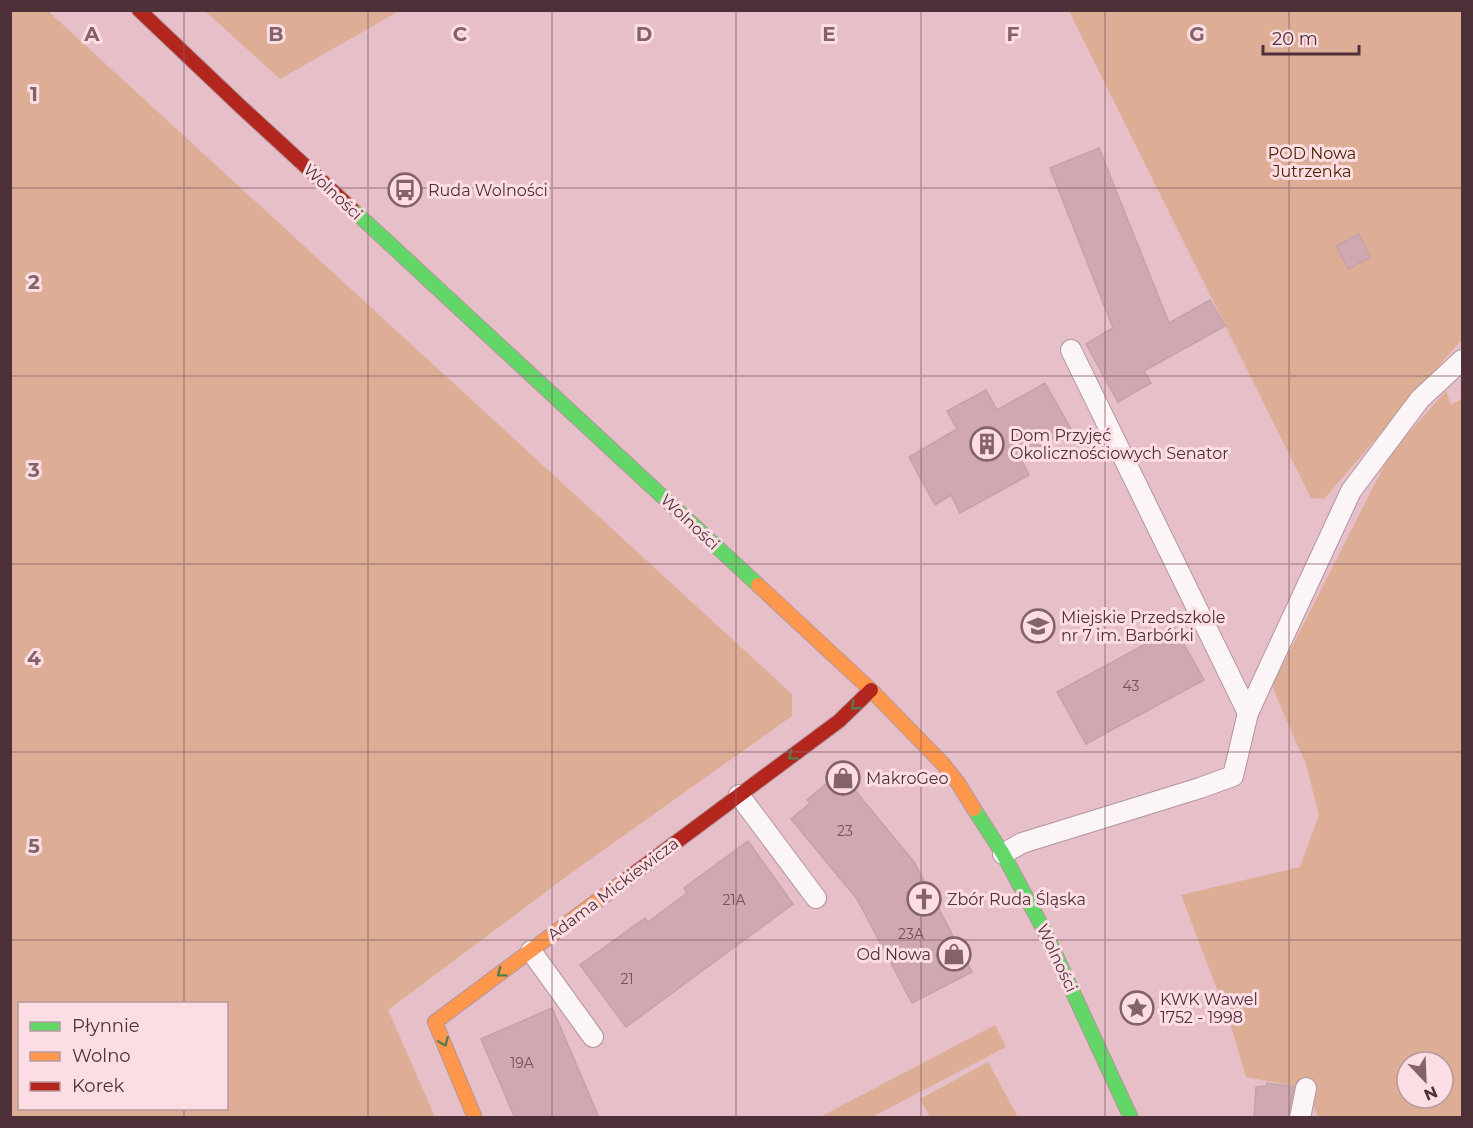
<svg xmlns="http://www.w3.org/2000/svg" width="1473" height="1128" font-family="Montserrat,sans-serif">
  <rect width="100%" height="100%" fill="#e6bfc8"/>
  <path fill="#dead95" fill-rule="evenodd" d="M10,11H48L792,694V716L571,873L388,1010L435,1117H11ZM20,1004H226V1108H20Z
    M205,11H399L280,79Z
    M1069,11H1462V339L1324,499L1311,498Z
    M1446,391L1451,405L1462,399V1117L1331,1118L1318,1116L1305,1088L1246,1077L1231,1026L1181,895L1300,867L1319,815L1305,761L1295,740L1272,686L1390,454ZM1407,1062H1443V1098H1407Z
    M995,1025L1006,1047L872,1117H820Z
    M988,1062L1018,1117H930L920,1099Z"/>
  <path fill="#cfa8b2" stroke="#c2a3aa" stroke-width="1.5" d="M1099,148L1169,323L1210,300L1225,326L1144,371L1151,383L1118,402L1086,344L1113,328L1050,168Z
    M1359,234L1370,258L1348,269L1336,246Z
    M1045,383L1071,429L1020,457L1029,475L960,513L951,495L935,505L909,457L957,429L947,411L986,390L997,410Z
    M1175,628L1204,680L1086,744L1057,692Z
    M840,772L914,862L972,972L912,1003L857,899L791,819L810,803L807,800Z
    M748,841L793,904L626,1027L580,965L645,918L648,922L687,893L684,888Z
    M552,1008L578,1068L599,1118H515L481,1039Z
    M1267,1083L1294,1087L1288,1118H1254L1256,1087L1266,1086Z"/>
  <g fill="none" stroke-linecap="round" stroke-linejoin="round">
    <g stroke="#b3959c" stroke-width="22">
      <path id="lane" d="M1248,713L1351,491L1420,399L1462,360
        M739,795L816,898
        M1003,854L1022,843L1200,788L1233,776L1248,713L1071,350
        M531,951L593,1037
        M1300,1118L1306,1088"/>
    </g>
    <g stroke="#b3959c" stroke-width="16">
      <path id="fast" d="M352,209L758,585
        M974,809L1003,854L1045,932L1131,1118"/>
    </g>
    <g stroke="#b3959c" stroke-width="16">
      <path id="slow" d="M758,585L871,690L943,764L958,783L974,809
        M475,1118L435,1022L624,881"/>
    </g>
    <g stroke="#b3959c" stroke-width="16">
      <path id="jam" d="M139,10L239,105L352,209
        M624,881L839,721L871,690"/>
    </g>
    <use href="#lane" stroke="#fbf5f7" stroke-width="20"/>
    <use href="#fast" stroke="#63d668" stroke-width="14"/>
    <use href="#slow" stroke="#ff974d" stroke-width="14"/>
    <use href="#jam" stroke="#b3261e" stroke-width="14"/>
  </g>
  <defs><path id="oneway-chevron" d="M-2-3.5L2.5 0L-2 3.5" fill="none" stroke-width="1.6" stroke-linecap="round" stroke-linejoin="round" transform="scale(1.5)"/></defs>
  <g stroke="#577b4e">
    <use href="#oneway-chevron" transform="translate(855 706) rotate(136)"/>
    <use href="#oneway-chevron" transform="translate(792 756) rotate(143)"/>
    <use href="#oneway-chevron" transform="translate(501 973) rotate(143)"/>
    <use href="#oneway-chevron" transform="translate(444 1042) rotate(67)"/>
  </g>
  <path fill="none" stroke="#83626a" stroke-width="1.5" stroke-opacity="0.55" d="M184,10V1004M368,10V1118M552,10V1118M736,10V1118M921,10V1118M1105,10V1118M1289,10V1118M10,188H1462M10,376H1462M10,564H1462M10,752H1462M10,940H1462M184,1108V1118"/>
  <defs>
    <g id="bus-ring" transform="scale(1.725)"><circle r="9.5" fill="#fcdde3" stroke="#83626a" stroke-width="1.5"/><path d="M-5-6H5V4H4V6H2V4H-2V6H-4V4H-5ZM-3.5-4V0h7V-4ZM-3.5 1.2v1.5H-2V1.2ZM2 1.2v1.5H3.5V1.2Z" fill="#83626a"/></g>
    <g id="building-ring" transform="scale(1.725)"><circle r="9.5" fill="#fcdde3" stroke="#83626a" stroke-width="1.5"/><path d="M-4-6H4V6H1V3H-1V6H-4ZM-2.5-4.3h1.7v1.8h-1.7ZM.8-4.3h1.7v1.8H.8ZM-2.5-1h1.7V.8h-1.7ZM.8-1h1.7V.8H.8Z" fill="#83626a"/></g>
    <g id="school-ring" transform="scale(1.725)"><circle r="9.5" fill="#fcdde3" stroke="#83626a" stroke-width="1.5"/><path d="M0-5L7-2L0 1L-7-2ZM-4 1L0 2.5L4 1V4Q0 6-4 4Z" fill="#83626a"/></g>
    <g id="shop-ring" transform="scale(1.725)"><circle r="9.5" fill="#fcdde3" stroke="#83626a" stroke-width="1.5"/><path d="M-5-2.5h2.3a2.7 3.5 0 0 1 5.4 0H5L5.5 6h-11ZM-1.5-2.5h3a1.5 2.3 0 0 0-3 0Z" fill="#83626a"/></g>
    <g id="church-ring" transform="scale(1.725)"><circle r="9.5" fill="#fcdde3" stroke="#83626a" stroke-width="1.5"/><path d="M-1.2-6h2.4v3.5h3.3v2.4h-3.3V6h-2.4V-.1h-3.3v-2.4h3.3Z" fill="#83626a"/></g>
    <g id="sight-ring" transform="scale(1.725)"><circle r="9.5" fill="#fcdde3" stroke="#83626a" stroke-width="1.5"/><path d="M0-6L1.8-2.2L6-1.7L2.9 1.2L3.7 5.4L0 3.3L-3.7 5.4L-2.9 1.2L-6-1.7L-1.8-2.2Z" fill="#83626a"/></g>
  </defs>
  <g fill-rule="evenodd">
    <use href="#bus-ring" x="405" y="190"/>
    <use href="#building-ring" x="987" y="444"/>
    <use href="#school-ring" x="1038" y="626"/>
    <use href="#shop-ring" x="843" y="778"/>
    <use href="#church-ring" x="924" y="899"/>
    <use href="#shop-ring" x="954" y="954"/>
    <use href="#sight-ring" x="1137" y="1008"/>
  </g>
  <g text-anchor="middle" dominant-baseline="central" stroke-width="6" stroke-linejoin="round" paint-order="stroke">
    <g font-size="14" fill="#72515a">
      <text x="1131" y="686">43</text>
      <text x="845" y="831">23</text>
      <text x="734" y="900">21A</text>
      <text x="911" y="934">23A</text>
      <text x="627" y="979">21</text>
      <text x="522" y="1063">19A</text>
    </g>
    <g font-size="16" fill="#472600" stroke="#fcdde3">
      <text x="1312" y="153">POD Nowa<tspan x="1312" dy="18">Jutrzenka</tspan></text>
    </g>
    <g font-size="16" fill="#4e3038" stroke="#fcdde3" text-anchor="start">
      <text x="428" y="190">Ruda Wolności</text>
      <text x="1010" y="435">Dom Przyjęć<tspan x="1010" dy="18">Okolicznościowych Senator</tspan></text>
      <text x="1061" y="617">Miejskie Przedszkole<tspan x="1061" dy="18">nr 7 im. Barbórki</tspan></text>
      <text x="866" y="778">MakroGeo</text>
      <text x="947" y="899">Zbór Ruda Śląska</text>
      <text x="931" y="954" text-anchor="end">Od Nowa</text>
      <text x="1160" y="999">KWK Wawel<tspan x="1160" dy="18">1752 - 1998</tspan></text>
    </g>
    <g font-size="16" fill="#4e3038" stroke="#fcdde3">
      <text transform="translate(333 192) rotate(43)">Wolności</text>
      <text transform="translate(690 522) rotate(43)">Wolności</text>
      <text transform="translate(613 889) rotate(-37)">Adama Mickiewicza</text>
      <text transform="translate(1057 958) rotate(65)">Wolności</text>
    </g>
  </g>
  <g font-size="20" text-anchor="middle" font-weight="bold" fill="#83626a" stroke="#fcdde3" stroke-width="6" stroke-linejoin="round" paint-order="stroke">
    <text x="92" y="41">A</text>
    <text x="276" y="41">B</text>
    <text x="460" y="41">C</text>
    <text x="644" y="41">D</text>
    <text x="829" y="41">E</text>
    <text x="1013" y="41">F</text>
    <text x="1197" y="41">G</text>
    <text x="34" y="101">1</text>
    <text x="34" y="289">2</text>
    <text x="34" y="477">3</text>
    <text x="34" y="665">4</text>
    <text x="34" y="853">5</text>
  </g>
  <rect width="1473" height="1128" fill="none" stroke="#4e3038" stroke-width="24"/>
  <rect x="18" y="1002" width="210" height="108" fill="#fcdde3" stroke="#b6989f" stroke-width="1.5"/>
  <rect x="30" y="1022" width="30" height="9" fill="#63d668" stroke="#b6989f" stroke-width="1.5"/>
  <text x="72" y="1032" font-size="18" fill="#4e3038">Płynnie</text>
  <rect x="30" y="1052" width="30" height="9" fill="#ff974d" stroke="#b6989f" stroke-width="1.5"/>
  <text x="72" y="1062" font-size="18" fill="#4e3038">Wolno</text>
  <rect x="30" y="1082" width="30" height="9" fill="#b3261e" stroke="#b6989f" stroke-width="1.5"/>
  <text x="72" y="1092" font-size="18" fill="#4e3038">Korek</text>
  <g transform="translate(1425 1080) rotate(157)"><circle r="28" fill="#fcdde3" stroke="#b6989f" stroke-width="1.5"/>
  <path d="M0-4.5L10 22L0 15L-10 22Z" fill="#83626a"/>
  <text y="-9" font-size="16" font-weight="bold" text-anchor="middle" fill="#4e3038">N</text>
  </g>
  <path d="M1263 45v9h96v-9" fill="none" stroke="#4e3038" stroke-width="3"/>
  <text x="1272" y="45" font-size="18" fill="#4e3038" stroke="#fcdde3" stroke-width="4.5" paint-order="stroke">20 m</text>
</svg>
